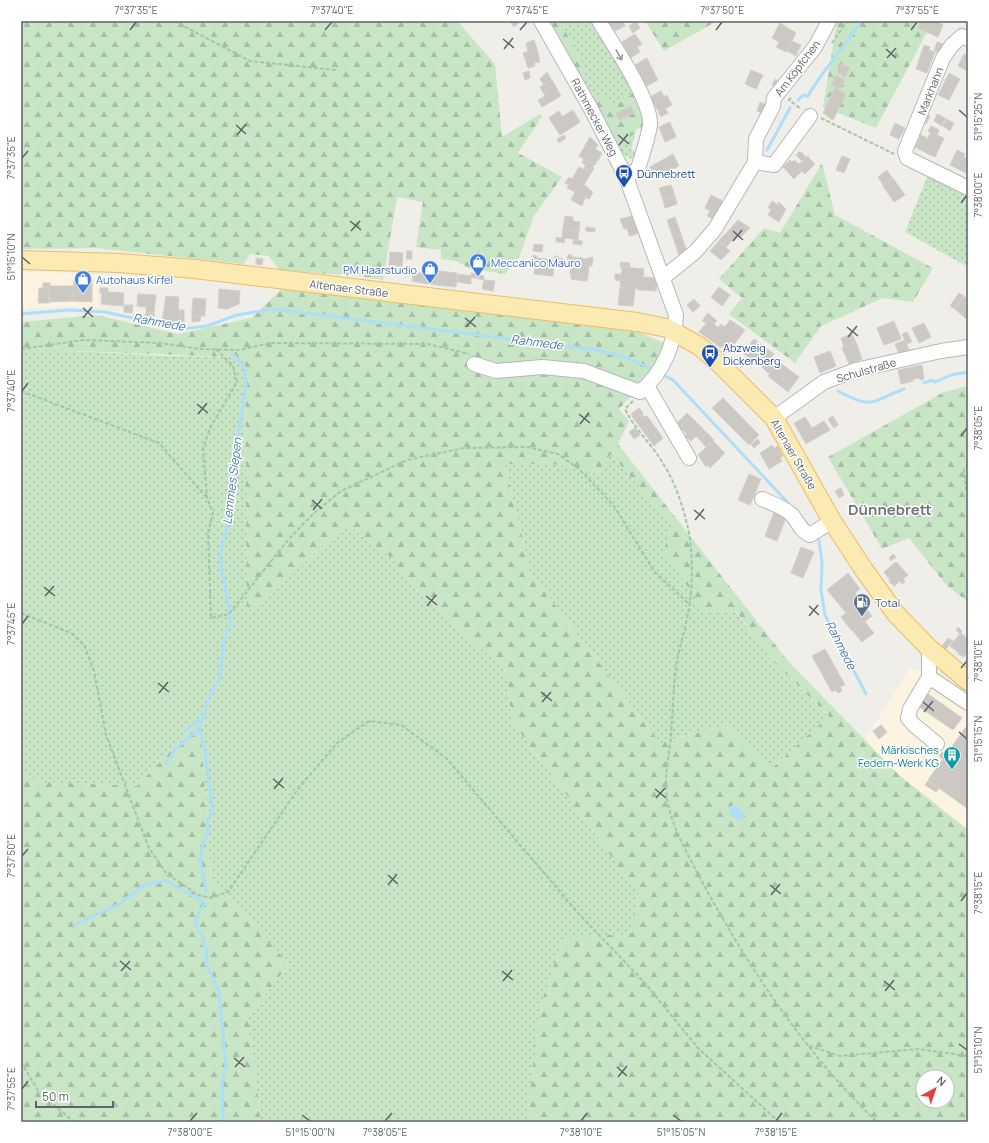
<svg xmlns="http://www.w3.org/2000/svg" width="989" height="1143" font-family="Manrope,sans-serif">
  <defs>
    <pattern id="grass-dots" width="8" height="8" patternUnits="userSpaceOnUse"><rect width="8" height="8" fill="#c8e6c6"/><path d="M2 2h.1M6 6h.1" fill="none" stroke="#a6bea5" stroke-width="1.8" stroke-linecap="round"/></pattern>
    <pattern id="forest-firs" width="22" height="20" patternUnits="userSpaceOnUse"><rect width="22" height="20" fill="#c8e6c6"/><path d="M5 1l3.5 6h-7zM16 11l3.5 6h-7z" fill="#a6bea5"/></pattern>
  </defs>
  <rect width="100%" height="100%" fill="#f0eee8"/>
  <path fill="#fcf4e1" d="M21,272L100,274L97,308L74,306L21,309Z
    M910,668L949,678L968,692V830L899,775L864,741Z"/>
  <path fill="url(#grass-dots)" d="M560,21H593L634,93L610,106L596,101L580,74L586,71Z
    M635,134L631,150L639,153L633,159C624,158 621,151 617,143Z
    M928,175L968,194V267L905,232Z
    M21,350H56L168,356L245,357L247,612L277,589L346,524L393,559L417,591L506,671L512,722L583,817L638,893L633,933L527,1115L532,1122H261L248,1017L289,964L211,877L200,720L137,786L42,782L21,773Z
    M611,454L671,524L768,656L829,717L772,767L725,725L660,743L530,572L505,464H553L598,474Z"/>
  <path fill="url(#forest-firs)" fill-rule="evenodd" d="M21,21H457L495,64L502,137L540,114L542,116L518,153L562,177L534,216L518,260L505,274L471,269L456,261L441,259V250L416,247L423,202L397,197L383,280L357,276L279,270L269,256L250,254L244,264L95,248L21,249Z
    M545,21H560L586,71L581,74L596,101L603,97L610,106L634,93L642,110L644,130L637,128L635,134L617,143L600,110L563,58Z
    M645,21H717L664,51Z
    M837,21H933L876,128L823,107Z
    M822,163L835,215L933,268L913,302L883,298L821,326L795,363L729,314L742,298L719,279L764,228L780,233Z
    M282,289L460,308L638,332L667,344L649,377L619,409L629,421L618,444L788,661L899,775L968,830V1122H532L527,1115L540,1006L563,939L632,933L638,894L583,817L512,722L506,671L417,591L393,559L346,524L277,589L247,612L245,357C170,356 96,350 21,350V322L96,315L178,334L251,318ZM611,454L671,524L664,551L704,611H736L768,656L829,716L773,767L725,725L660,743L530,572L505,464H553L598,475ZM923,1077H947V1101H923Z
    M968,386V602L946,585L909,538L882,549L828,457L944,392Z
    M200,720L211,877L289,964L248,1017L261,1122H21V773L43,782L137,786Z"/>
  <path fill="#addefa" d="M733,805L738,807L744,813V818L739,820L733,817L728,807Z"/>
  <g fill="none" stroke-linecap="round" stroke-linejoin="round">
    <path stroke="#addefa" stroke-width="3" d="M798,100L803,95L808,96C823,69 845,48 861,21
      M767,150L790,108
      M21,314L68,310L105,312L182,329L207,326L237,315L273,309L596,350L622,356L654,370
      M661,374L673,380L791,506
      M924,383L932,380L935,382L951,375L968,372
      M838,391C874,410 869,402 904,389
      M804,520L812,530
      M816,536L819,541L822,562L821,590L825,615L866,694
      M186,730L202,718
      M166,764L176,748L199,729
      M206,891L200,859L203,844L208,833L207,825L212,808L205,751L199,729L210,694L220,678L224,639L231,623L220,556L231,510L235,454L246,385L244,367L236,357L232,354
      M74,925L119,904L143,886L166,880L205,903C195,917 192,925 204,939L203,944L207,949L206,963L219,992L226,1065L222,1084L223,1122"/>
  </g>
  <path fill="#ccc9c4" stroke="#d5cfc6" d="M510,21H521L514,27Z
    M607,21H622L625,26L613,32Z
    M921,21H936L943,25L938,37L918,28Z
    M636,22L640,28L633,33L629,26Z
    M780,23L796,33L786,52L776,47L779,42L772,38Z
    M635,34L642,44L637,47L640,52L630,58L622,42Z
    M534,40L537,49L528,52L526,43Z
    M792,41L801,45L796,56L787,51Z
    M937,42L943,44L939,52L934,51Z
    M924,45L930,47L929,50L935,52L927,73L916,69Z
    M537,49L540,62L534,63L535,66L528,68L523,53Z
    M964,54L968,56V71L958,66Z
    M647,58L658,80L647,86L642,80L643,79L635,65Z
    M841,63L850,68L845,77L837,72Z
    M751,70L763,75L756,89L745,84Z
    M529,71L530,78L525,80L523,73Z
    M547,72L552,81L544,85L540,79Z
    M949,73L960,79L949,100L938,95Z
    M836,76L845,80L840,89L831,85Z
    M775,79L781,83L778,88L772,85Z
    M552,80L561,96L542,107L538,100L545,96L540,87Z
    M835,88L846,94L833,120L823,113Z
    M661,91L664,97L667,95L672,105L659,112L650,97Z
    M760,102L769,106L765,114L757,111Z
    M631,106L634,113L619,120L616,113Z
    M665,108L668,113L661,117L658,112Z
    M573,110L580,122L560,135L549,118L559,111L562,117Z
    M925,114L930,116L926,124L922,122Z
    M937,114L945,118L942,126L934,121Z
    M946,119L954,123L950,131L943,126Z
    M670,122L676,137L665,142L659,127Z
    M895,123L905,128L899,139L890,135Z
    M931,126L939,130L937,135L928,131Z
    M931,132L937,135L928,154L921,150Z
    M564,135L566,138L559,143L557,139Z
    M921,135L927,138L925,143L921,141L917,148L921,150L915,147Z
    M937,135L944,138L935,157L928,154Z
    M590,137L598,145L595,149L602,153L598,161L597,160L595,165L588,161L586,165L582,163L584,159L579,156Z
    M921,141L925,143L921,150L917,148Z
    M957,150L965,154L963,157L968,159V164L964,172L950,165Z
    M800,151L806,157L802,161L796,155Z
    M673,154L679,166L656,178L650,167Z
    M809,155L808,157L815,164L805,174L802,171L794,179L783,167L790,160L792,162L794,160L799,164Z
    M842,156L850,159L844,173L836,170Z
    M588,161L594,164L590,171L584,168Z
    M968,164V174L964,172Z
    M579,167L591,173L584,185L589,188L582,206L571,200L575,192L567,188L569,185L565,183L569,177L572,179Z
    M592,167L594,168L591,173L584,169V168L590,171Z
    M887,170L893,179L883,185L878,177Z
    M893,178L905,195L894,202L883,186Z
    M671,185L675,196L663,200L659,188Z
    M589,189L593,192L589,199L584,197Z
    M711,195L723,201L722,203L725,204L713,219L707,216L710,211L705,208Z
    M675,196L677,204L665,208L663,200Z
    M772,201L778,205L779,202L786,209L779,222L768,215L771,209L768,208Z
    M565,216L573,217V221L580,222L579,231L563,229Z
    M632,216L638,233L631,236L629,235L627,228L624,229L620,219Z
    M675,217L687,252L679,255L667,220Z
    M738,220L750,228L740,238L730,229Z
    M586,227L595,228V232L586,231Z
    M563,229L579,231L578,240L565,238L564,243L556,242V237L562,238Z
    M730,229L738,236L733,241L725,235Z
    M725,234L732,240L729,244L722,237Z
    M722,237L729,244L726,247L719,241Z
    M573,240L582,241V245L573,244Z
    M719,241L730,251L721,260L710,251Z
    M534,244L543,245L542,252L533,251Z
    M407,251H412V259H406Z
    M390,252L403,253L402,267L389,265Z
    M533,255L537,256V258L546,259L544,275L534,274L535,264H532Z
    M568,255H572V257L580,258L579,275L570,274L571,264L567,263Z
    M555,256H558L557,265L554,264L553,276L544,275L546,259L554,260Z
    M589,257L593,258L592,266H589L588,276L579,275L580,258L589,259Z
    M256,258L263,259L262,265L256,264Z
    M558,258L563,259L562,268L557,267Z
    M621,262L630,263V267H620Z
    M428,264L434,265L433,270L439,271L437,285L422,283L424,269H427Z
    M622,267L644,269L643,277L657,278L656,291L643,290V291L640,289L639,291V289L620,287Z
    M439,271L457,273L456,287L437,285Z
    M413,273H424L422,283L412,281Z
    M471,273L484,276V280L471,277Z
    M457,274L471,276V284L457,282Z
    M571,274L579,275L578,280L571,279Z
    M615,274H621L620,281L615,280Z
    M579,275L588,276L587,281L578,280Z
    M74,279H92V302L73,301Z
    M484,280L495,281L493,291L482,289Z
    M43,283H50V286H74V301L49,302V288H43Z
    M620,287L635,289L633,306L618,305Z
    M719,287L730,295L722,306L711,297Z
    M39,288H49V303H38Z
    M100,288H108V292L124,293L123,306L101,304L102,293H100Z
    M219,289L240,291L239,304L227,309L218,308Z
    M959,293L964,296L955,309L950,306Z
    M138,294L156,295L154,313L146,312V307L137,306Z
    M166,296L179,297L178,310H181L180,323L162,322Z
    M963,296L968,299V318L966,319L955,309Z
    M193,298L206,299L205,311L192,310Z
    M694,299L700,306L693,312L687,305Z
    M124,305H133L132,313L124,312Z
    M181,310H184V323H180Z
    M192,310L205,311V316H192Z
    M146,312L154,313V317L145,316Z
    M708,313L717,321L714,324L709,320L706,323L702,321Z
    M192,316H201L200,321L192,322Z
    M709,320L722,331L730,320L745,330L729,351L722,346L721,348L699,332Z
    M894,321L901,339L884,345L877,328Z
    M924,323L931,337L919,343L912,328Z
    M721,324L725,327L722,331L718,328Z
    M907,332L912,342L907,344L902,334Z
    M852,334L856,342L844,347L841,338Z
    M754,339L774,354L763,368L743,353Z
    M905,340L909,350L899,354L895,344Z
    M856,342L862,359L849,364L842,348Z
    M830,351L836,366L820,373L814,357Z
    M768,361L772,364L766,371L763,368Z
    M779,362L799,377L788,392L768,376Z
    M772,364L776,367L770,374L766,371Z
    M922,365L924,379L920,380L919,378L913,379V381L901,384L898,370Z
    M723,398L759,435L749,445L712,408Z
    M639,408L643,413L634,419L631,414Z
    M687,413L703,429L691,441L686,437V433L676,424Z
    M642,414L644,417L647,416L663,438L654,446L634,419Z
    M833,416L838,425L834,428L828,419Z
    M805,417L812,428L824,421L830,430L806,444L794,423Z
    M635,428L640,435L634,439L629,432Z
    M703,429L707,433L700,440L696,436Z
    M707,433L714,440L706,447L700,440Z
    M758,439L760,443L754,448L751,444Z
    M713,441L725,453L710,468L708,465L706,467L698,455Z
    M772,445L774,448L778,446L783,456L780,458L782,461L769,469L760,453Z
    M749,474L761,479L750,505L738,500Z
    M841,488L844,495L839,498L835,491Z
    M775,510L787,515L777,541L765,536Z
    M801,547L814,552L803,578L791,573Z
    M893,554L896,557L891,561L889,558Z
    M896,562L908,575L903,579L905,582L902,584L900,581L895,586L889,582L890,580L884,572Z
    M848,573L860,589L855,593L863,604L848,615L827,590Z
    M861,602L872,616L852,631L841,617Z
    M864,621L874,633L862,642L853,631Z
    M958,627L962,631L960,634L956,630Z
    M961,633L968,639V656L966,654L964,657L958,654V652L950,646Z
    M948,638L953,641L946,649L942,646Z
    M825,649L845,685L840,687L842,691L838,693L836,690L832,692L812,656Z
    M924,691L962,718L953,730L915,704Z
    M968,724V809L928,780Z
    M881,725L887,732L879,739L873,731Z
    M942,752L947,754L943,760L939,756Z
    M928,781L939,788L936,792L925,785Z"/>
  <g fill="none" stroke-linecap="round" stroke-linejoin="round">
    <g stroke="#b5b8bb" stroke-width="16">
      <path id="minor" d="M599,21C612,43 652,101 650,125C648,139 642,155 638,169L626,177
        M968,39L962,36L952,45L943,58L905,151L907,158L968,188
        M755,162L774,165L810,116
        M664,277L695,252L715,229L755,162L756,139L773,106L774,98L815,47L829,21
        M474,364L496,371L542,367L584,371L640,392C663,373 675,344 676,315L626,177L591,109L541,21
        M647,386L689,458
        M774,418L824,382L856,370L941,351L968,347
        M762,499C771,503 783,507 791,514C798,521 800,531 810,535L832,521
        M929,648V677L910,709L908,718L914,725L937,744
        M929,677L968,703"/>
    </g>
    <g stroke="#eabd67" stroke-width="20">
      <path id="major" d="M21,260L119,263L195,269L637,322L667,328L699,346L717,361L774,418L832,521L864,570L896,614L929,648L968,681"/>
    </g>
    <path stroke="#a0c7a8" stroke-width="2" stroke-dasharray="4 2" stroke-linecap="butt" d="M174,21L250,61L336,70
      M832,43L847,21
      M791,98L789,100L801,109
      M821,118L894,154
      M21,349L83,340L161,343L199,349L238,350L272,343L428,344L469,354
      M216,349L233,366L237,382L210,428L203,449L207,498L213,513L208,533L211,618L229,614L288,540L313,514L341,491L407,460L464,448L527,447L558,454L579,469L614,506L654,571L690,605
      M21,391L159,443L206,497
      M633,401L625,409C635,430 653,445 664,465C676,484 683,507 688,528C693,549 693,587 689,608C686,628 679,647 676,667C673,689 673,713 671,735C670,751 666,767 666,783C665,815 685,849 699,876C747,965 804,1052 877,1122
      M968,464L964,469L966,489L968,491
      M21,613L71,633L84,645L94,671L106,735L149,848L166,873L198,895L211,898L228,892L298,789L337,743L369,721L401,725L446,758L579,914L644,982L698,1048L779,1122
      M809,1046L840,1056L918,1049L968,1056
      M21,1062L39,1092L74,1122"/>
    <use href="#minor" stroke="#fff" stroke-width="14"/>
    <use href="#major" stroke="#fbeab2" stroke-width="18"/>
  </g>
  <defs><path id="oneway-shaft" d="M-6 0H5M1.5-3L5.5 0L1.5 3" fill="none" stroke-width="1.6" stroke-linecap="round" stroke-linejoin="round"/></defs>
  <use stroke="#979a9c" href="#oneway-shaft" transform="translate(619 55) rotate(61)"/>
  <path fill="none" stroke="#5f6367" stroke-width="1.5" d="M130,30L136,22M325,30L332,22M520,30L527,22M716,30L722,22M911,30L917,22M503,39L514,48M504,49L513,38M886,49L896,58M887,58L896,48M959,110L967,117M236,125L246,134M237,135L246,124M618,135L629,144M619,145L628,134M22,158L28,151M961,203L967,195M350,221L361,230M351,231L360,221M733,231L743,240M733,241L742,230M22,257L30,264M83,308L93,317M83,318L92,307M465,318L476,327M466,327L475,317M847,327L858,336M848,337L857,326M22,391L28,383M197,404L208,413M198,414L207,403M579,414L590,423M580,424L589,413M961,436L967,428M312,500L322,509M313,510L322,499M694,510L705,519M695,520L704,509M44,587L55,596M45,596L54,586M426,596L437,605M427,606L436,595M809,606L819,615M809,616L818,605M22,624L28,616M961,668L967,661M158,683L169,692M541,692L552,701M159,693L168,682M542,702L551,692M923,702L934,711M924,712L933,701M959,732L967,739M273,779L284,788M274,789L283,778M655,789L666,798M656,798L665,788M22,856L28,849M388,875L398,884M388,885L397,874M770,885L781,894M771,895L780,884M961,901L967,893M120,961L131,970M121,971L130,961M502,971L513,980M503,981L512,970M884,981L895,990M885,991L894,980M959,1044L967,1050M234,1058L245,1067M235,1067L244,1057M617,1067L627,1076M618,1077L627,1066M22,1089L28,1081M302,1115L310,1121M673,1115L681,1121M190,1121L197,1113M385,1121L392,1113M581,1121L587,1113M776,1121L782,1113"/>
  <defs>
    <g id="bus-pin" transform="scale(0.9)"><path d="M0 17L-7.5 6A9.5 9.5 0 1 1 7.5 6Z" fill="#1a4fb4" stroke="#fff"/><path d="M-5-6H5V4H4V6H2V4H-2V6H-4V4H-5ZM-3.5-4V0h7V-4ZM-3.5 1.2v1.5H-2V1.2ZM2 1.2v1.5H3.5V1.2Z" fill="#fff"/></g>
    <g id="shop-pin" transform="scale(0.9)"><path d="M0 17L-7.5 6A9.5 9.5 0 1 1 7.5 6Z" fill="#3f7fe0" stroke="#fff"/><path d="M-5-2.5h2.3a2.7 3.5 0 0 1 5.4 0H5L5.5 6h-11ZM-1.5-2.5h3a1.5 2.3 0 0 0-3 0Z" fill="#fff"/></g>
    <g id="fuel-pin" transform="scale(0.9)"><path d="M0 17L-7.5 6A9.5 9.5 0 1 1 7.5 6Z" fill="#5c6f8a" stroke="#fff"/><path d="M-5.5-6h7V0h2V4h1.3V-2.5L3-4.5l.8-.8L6-3V5H2.5V1h-1V6h-7ZM-4.2-4.7v3.2H.2V-4.7Z" fill="#fff"/></g>
    <g id="building-pin" transform="scale(0.9)"><path d="M0 17L-7.5 6A9.5 9.5 0 1 1 7.5 6Z" fill="#0f9aa8" stroke="#fff"/><path d="M-4-6H4V6H1V3H-1V6H-4ZM-2.5-4.3h1.7v1.8h-1.7ZM.8-4.3h1.7v1.8H.8ZM-2.5-1h1.7V.8h-1.7ZM.8-1h1.7V.8H.8Z" fill="#fff"/></g>
  </defs>
  <g fill-rule="evenodd">
    <use href="#bus-pin" x="624" y="173"/>
    <use href="#shop-pin" x="478" y="262"/>
    <use href="#shop-pin" x="430" y="269"/>
    <use href="#shop-pin" x="83" y="279"/>
    <use href="#bus-pin" x="710" y="353"/>
    <use href="#fuel-pin" x="862" y="602"/>
    <use href="#building-pin" x="952" y="755"/>
  </g>
  <g text-anchor="middle" dominant-baseline="central" stroke-width="3" stroke-linejoin="round" paint-order="stroke">
    <g font-size="11" fill="#5f6367" stroke="#fff">
      <text transform="translate(797 68) rotate(-53)">Am Köpfchen</text>
      <text transform="translate(930 91) rotate(-68)">Markhahn</text>
      <text transform="translate(595 117) rotate(62)">Rathmecker Weg</text>
      <text transform="translate(349 288) rotate(7)">Altenaer Straße</text>
      <text transform="translate(866 370) rotate(-16)">Schulstraße</text>
      <text transform="translate(794 454) rotate(60)">Altenaer Straße</text>
    </g>
    <g font-size="11" fill="#164399" stroke="#fff" text-anchor="start">
      <text x="637" y="173">Dünnebrett</text>
      <text x="723" y="347">Abzweig<tspan x="723" dy="13">Dickenberg</tspan></text>
    </g>
    <g font-size="11" fill="#366cbe" stroke="#fff" text-anchor="start">
      <text x="491" y="262">Meccanico Mauro</text>
      <text x="417" y="269" text-anchor="end">PM Haarstudio</text>
      <text x="96" y="279">Autohaus Kirfel</text>
    </g>
    <g font-size="11" fill="#4e5e75" stroke="#fff" text-anchor="start">
      <text x="875" y="602">Total</text>
    </g>
    <g font-size="11" fill="#0d838f" stroke="#fff" text-anchor="end">
      <text x="939" y="749">Märkisches<tspan x="939" dy="13">Federn-Werk KG</tspan></text>
    </g>
    <g font-size="12" font-style="italic" fill="#477aa4" stroke="#fff">
      <text transform="translate(159 322) rotate(10)">Rahmede</text>
      <text transform="translate(537 342) rotate(7)">Rahmede</text>
      <text transform="translate(232 481) rotate(-83)">Lemmes Siepen</text>
      <text transform="translate(841 645) rotate(63)">Rahmede</text>
    </g>
    <g font-size="15" font-weight="bold" fill="#707579" stroke="#fff">
      <text x="890" y="509">Dünnebrett</text>
    </g>
  </g>
  <rect width="989" height="1143" fill="none" stroke="#ffffff" stroke-width="44"/>
  <g transform="translate(935 1089) rotate(40)"><circle r="19" fill="#ffffff" stroke="#bfc1c2"/>
  <path d="M0-3L7 15L0 10L-7 15Z" fill="#e0403e"/>
  <text y="-6" font-size="11" font-weight="bold" text-anchor="middle" fill="#5f6367">N</text>
  </g>
  <path d="M36 1101v6h77v-6" fill="none" stroke="#5f6367" stroke-width="2"/>
  <text x="42" y="1101" font-size="12" fill="#5f6367" stroke="#ffffff" stroke-width="3" paint-order="stroke">50 m</text>
  <rect x="22" y="22" width="945" height="1099" fill="none" stroke="#5f6367" stroke-width="1.5"/>
  <g font-size="10" text-anchor="middle" fill="#5f6367">
    <text x="136" y="14">7°37'35"E</text>
    <text x="332" y="14">7°37'40"E</text>
    <text x="527" y="14">7°37'45"E</text>
    <text x="722" y="14">7°37'50"E</text>
    <text x="917" y="14">7°37'55"E</text>
    <text transform="translate(978 117) rotate(-90)" y="4">51°15'25"N</text>
    <text transform="translate(11 158) rotate(-90)" y="4">7°37'35"E</text>
    <text transform="translate(978 195) rotate(-90)" y="4">7°38'00"E</text>
    <text transform="translate(11 257) rotate(-90)" y="4">51°15'10"N</text>
    <text transform="translate(11 391) rotate(-90)" y="4">7°37'40"E</text>
    <text transform="translate(978 428) rotate(-90)" y="4">7°38'05"E</text>
    <text transform="translate(11 624) rotate(-90)" y="4">7°37'45"E</text>
    <text transform="translate(978 661) rotate(-90)" y="4">7°38'10"E</text>
    <text transform="translate(978 739) rotate(-90)" y="4">51°15'15"N</text>
    <text transform="translate(11 856) rotate(-90)" y="4">7°37'50"E</text>
    <text transform="translate(978 893) rotate(-90)" y="4">7°38'15"E</text>
    <text transform="translate(978 1050) rotate(-90)" y="4">51°15'10"N</text>
    <text transform="translate(11 1089) rotate(-90)" y="4">7°37'55"E</text>
    <text x="190" y="1136">7°38'00"E</text>
    <text x="310" y="1136">51°15'00"N</text>
    <text x="385" y="1136">7°38'05"E</text>
    <text x="581" y="1136">7°38'10"E</text>
    <text x="681" y="1136">51°15'05"N</text>
    <text x="776" y="1136">7°38'15"E</text>
  </g>
</svg>
